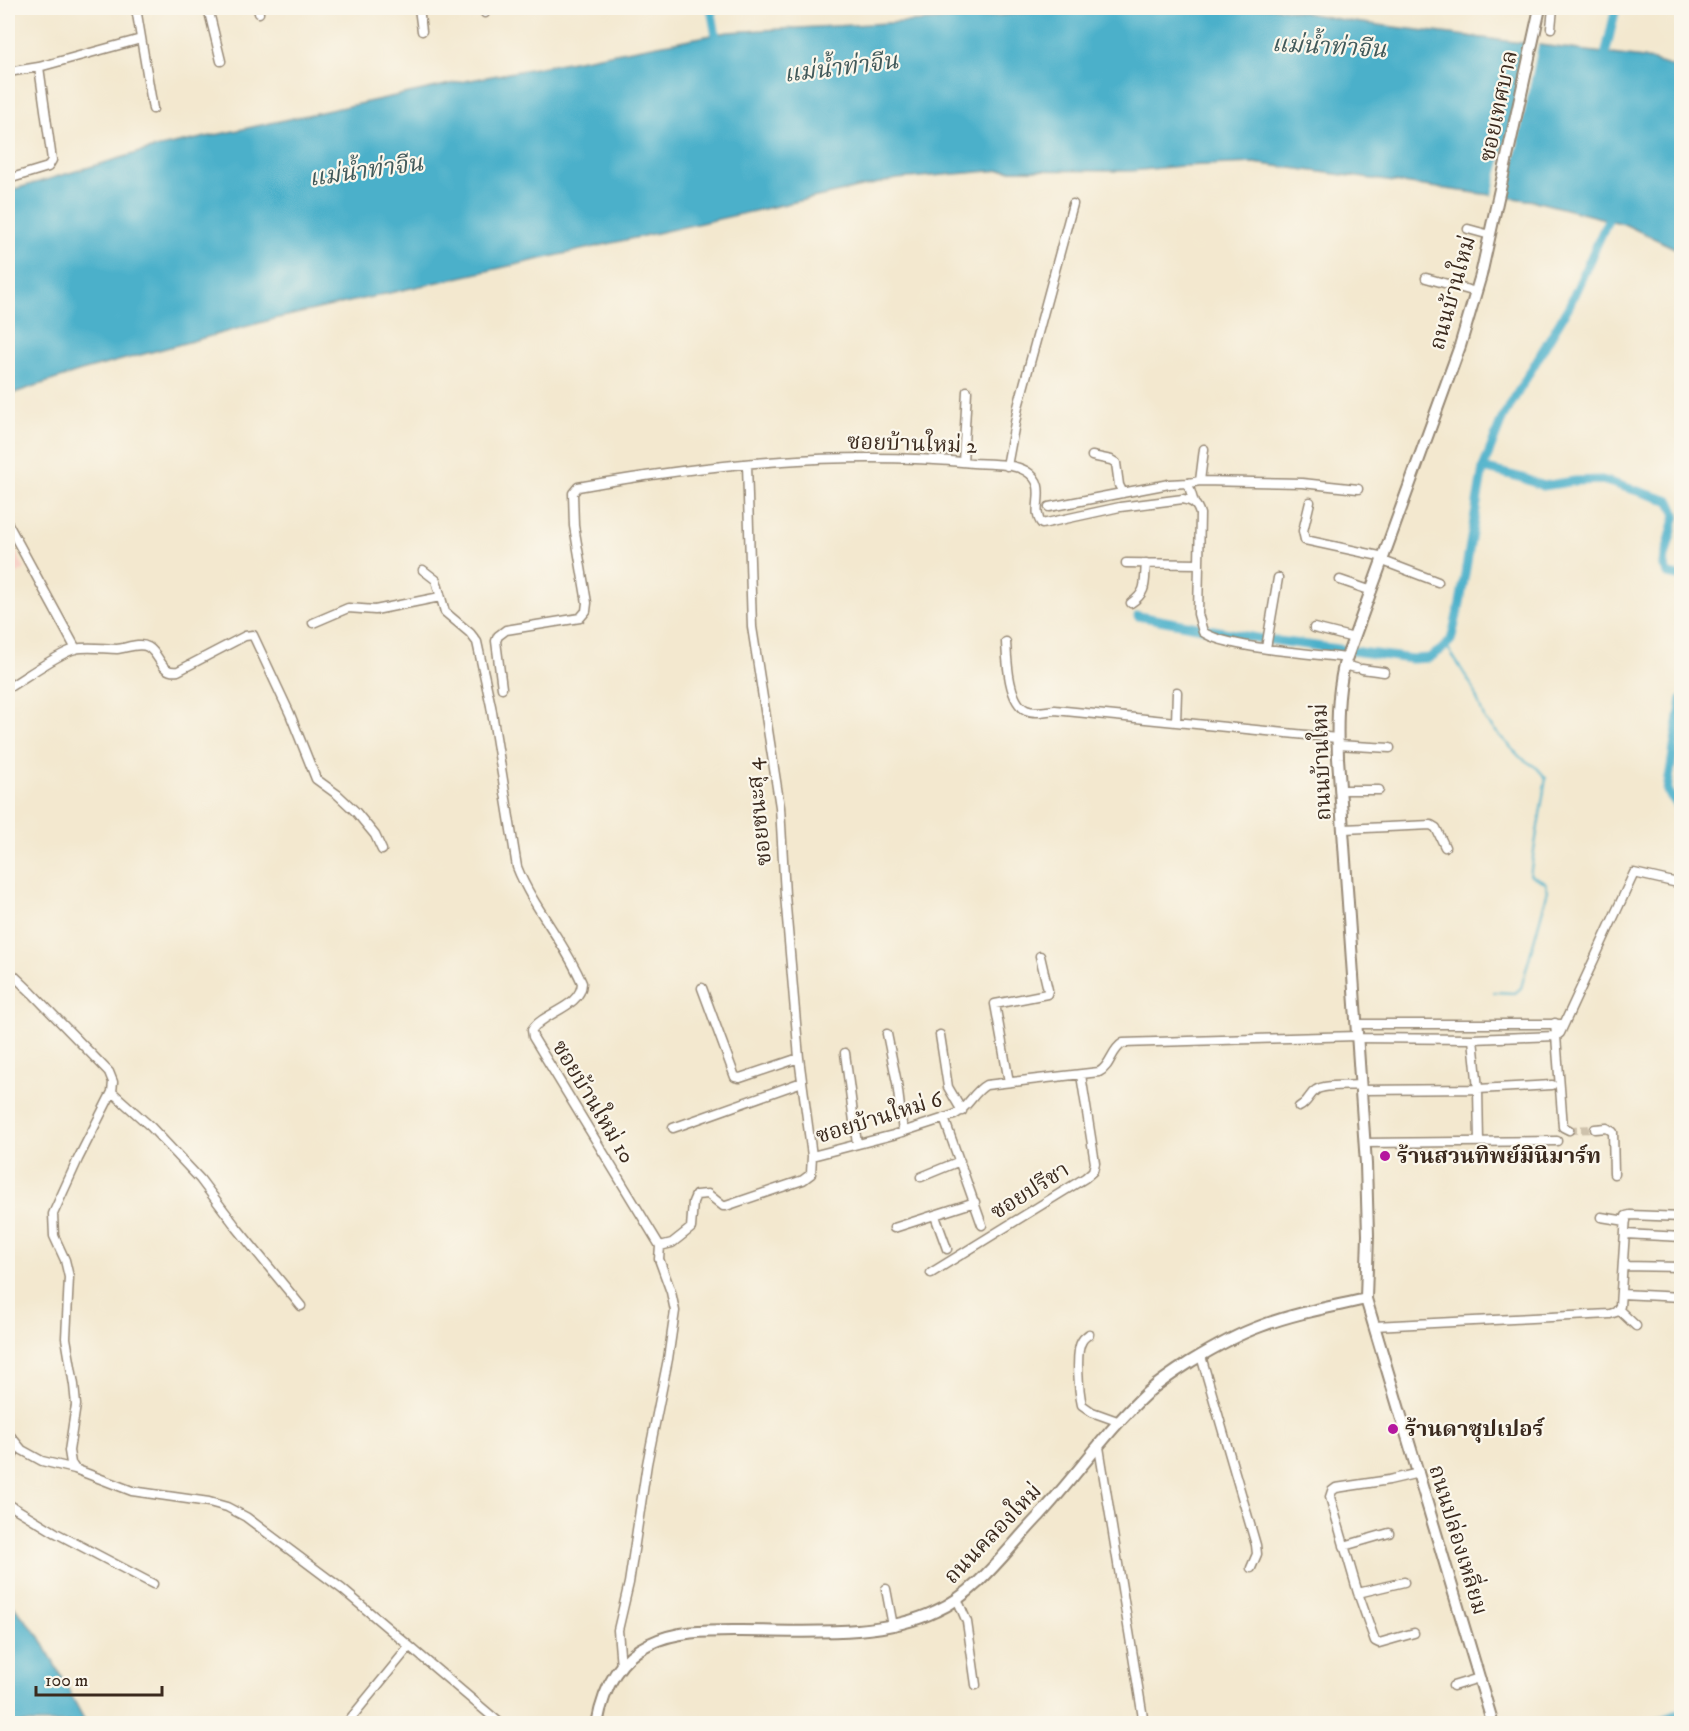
<svg xmlns="http://www.w3.org/2000/svg" width="1689" height="1731" font-family="'IM FELL DW Pica','Noto Serif Thai',serif">
  <rect width="100%" height="100%" fill="#fbf7ec"/>
  <filter id="ink" filterUnits="userSpaceOnUse"><feTurbulence type="fractalNoise" baseFrequency=".0167" numOctaves="2"/><feDisplacementMap in="SourceGraphic" scale="12" xChannelSelector="R" yChannelSelector="G"/><feConvolveMatrix kernelMatrix="1 2 1 2 8 2 1 2 1" color-interpolation-filters="sRGB"/></filter>
  <filter id="wash" filterUnits="userSpaceOnUse"><feTurbulence type="fractalNoise" baseFrequency=".008" numOctaves="4" result="noise"/><feDisplacementMap in="SourceGraphic" scale="24" xChannelSelector="R" yChannelSelector="G"/><feGaussianBlur stdDeviation="1.35" result="paint"/><feColorMatrix in="noise" values="0 0 0 0 0 0 0 0 0 0 0 0 0 0 0 0 0 1.4 0 .05"/><feComposite in="paint" operator="in"/></filter>
  <g filter="url(#wash)">
    <rect width="100%" height="100%" fill="#f3e8cf"/>
    <path fill="#f7d1c7" d="M8,539L25,569L8,578Z"/>
    <path fill="#4bb0ca" stroke="#436d74" stroke-width="1.5" d="M1064,8H1280L1354,22L1643,58L1681,69V251L1624,224L1535,201L1254,163L1181,166L1131,171L1002,170L897,179L278,318L81,371L8,395V191L151,149L455,83L728,32L978,18Z
      M8,1600L40,1637L86,1723H8Z"/>
    <path fill="#f3e8cf" d="M1528,41L1539,42L1506,200L1491,198L1516,105Z"/>
    <g fill="none" stroke-linecap="round" stroke-linejoin="round">
      <path stroke="#4bb0ca" stroke-width="2" d="M1446,645L1472,686L1485,720L1520,757L1537,768L1546,778L1530,875L1545,882L1548,890L1521,988L1515,993L1494,992"/>
      <path stroke="#4bb0ca" stroke-width="9" d="M711,8L718,47
        M1603,64L1616,8
        M1483,468L1523,478L1543,486L1575,481L1602,480L1670,501L1676,515L1663,564L1668,574L1682,577
        M1138,616L1256,638L1412,659L1429,658L1441,650L1451,640L1460,603L1483,468L1502,419L1569,306L1612,211
        M1682,699L1667,791L1682,811
        M1654,1724L1682,1712"/>
    </g>
  </g>
  <g filter="url(#ink)">
    <g fill="none" stroke-linecap="round" stroke-linejoin="round">
      <path stroke="#cec2ac" stroke-width="8" stroke-dasharray="8 4" stroke-linecap="butt" d="M1569,1130L1595,1129"/>
      <g stroke="#978976" stroke-width="11">
        <path id="minor" d="M136,8L153,109
          M208,8L221,61
          M258,8L259,13
          M419,8L422,31
          M485,13V8
          M1551,28L1553,8
          M8,72L39,67L141,39
          M15,177L48,167L52,160L39,67
          M1468,229L1490,235
          M1426,278L1476,292
          M1092,456L1111,460L1116,463L1119,485L1123,493
          M963,462L967,391
          M747,464L752,627L780,807L785,895L799,1058L812,1156
          M1007,466L1018,407L1073,204
          M1200,481L1204,449
          M1188,483L1200,481L1302,483L1358,489
          M1310,502L1303,531L1305,540L1384,557
          M1049,507L1169,484L1188,483L1194,503
          M8,524L76,649
          M1383,561L1438,582
          M1126,563L1199,564
          M423,570L436,580L445,612L470,633L477,642L491,706L517,867C533,908 565,942 582,983C581,1008 543,1012 532,1030L533,1037L660,1246L659,1259L671,1292L675,1311L668,1359L647,1464L629,1583L618,1630L621,1666
          M1340,580L1372,591
          M1131,603C1148,592 1144,582 1146,563
          M313,623L348,608L375,610L440,597
          M1314,628L1354,638
          M1006,642C1007,659 1008,702 1026,710C1034,714 1046,711 1055,710L1337,738
          M1266,648L1278,578
          M1344,665L1356,668
          M1362,669L1384,672
          M8,688C23,679 59,653 75,649C88,646 104,649 117,649C127,648 139,642 148,647C161,655 160,674 178,671L245,636L253,635L290,714L316,779L338,795L356,812L375,835L382,850
          M502,688L496,641L498,636L506,630L580,618L586,611L587,603L574,526L573,493L578,487C707,464 842,450 973,463C989,464 1012,463 1026,471C1051,486 1029,509 1042,524L1120,507L1183,499C1193,501 1197,504 1200,514L1198,614L1203,632C1225,648 1316,654 1347,658
          M1176,722L1177,692
          M1337,745L1390,748
          M1341,790H1379
          M1344,829L1431,825L1436,828L1445,847
          M8,970L32,993L109,1072L113,1082L112,1092L78,1159L53,1214L54,1236L65,1260L69,1277L66,1338L74,1385L76,1405L69,1451L71,1463L75,1469
          M702,988L735,1077L740,1078L799,1058
          M1555,1023L1563,1127L1569,1130
          M1356,1024H1564
          M887,1034L897,1083L903,1132
          M940,1035L948,1087L962,1111
          M1357,1038L1473,1039L1556,1036L1560,1033L1634,873L1682,884
          M1473,1039L1478,1089L1479,1142
          M845,1053L857,1144
          M1009,1082L995,1004L1047,994L1048,990L1040,956
          M1361,1090L1478,1089L1552,1085
          M112,1092L151,1127L200,1179L237,1228L301,1306
          M1299,1107C1309,1102 1308,1095 1316,1090C1323,1084 1351,1086 1360,1085
          M944,1118L982,1225
          M673,1128L802,1082
          M1595,1129L1607,1128L1613,1132L1614,1174
          M1364,1143L1557,1141
          M921,1177L960,1161
          M935,1216L947,1249
          M1601,1217L1626,1221
          M894,1228L975,1202
          M1625,1234L1682,1237
          M660,1246L672,1243L691,1228L693,1202L696,1195L708,1194L723,1206H726L803,1180L811,1174L812,1156L893,1135L954,1115C968,1108 973,1092 986,1085L1099,1072C1111,1066 1111,1050 1123,1043L1357,1036
          M1623,1266L1682,1267
          M931,1273L1085,1178L1093,1171L1095,1163L1081,1075
          M1621,1294L1682,1297
          M1619,1310L1636,1326
          M1374,1326L1610,1314L1616,1312L1620,1306L1626,1216L1630,1215L1682,1217
          M1089,1334C1086,1337 1084,1337 1082,1341C1075,1351 1079,1392 1082,1405L1092,1412L1120,1422
          M1201,1356L1256,1545L1257,1554L1251,1568
          M8,1433L22,1450L42,1461L75,1469L132,1491L209,1502L227,1507L246,1517L342,1589L501,1724
          M1099,1447L1144,1724
          M8,1472L16,1444
          M8,1504L56,1533L153,1584
          M1344,1546L1389,1533
          M886,1589L893,1626
          M1358,1593L1404,1582
          M958,1601L967,1622L976,1685
          M1414,1633L1379,1643L1375,1641L1358,1593L1330,1497L1332,1491L1336,1488L1389,1480L1419,1473
          M1453,1686L1479,1678
          M346,1724L409,1647"/>
      </g>
      <g stroke="#978976" stroke-width="14">
        <path id="tertiary" d="M597,1724C603,1691 617,1659 649,1644C677,1630 710,1631 741,1631C802,1631 881,1638 936,1611C979,1592 1007,1549 1039,1516C1076,1476 1108,1429 1148,1392C1161,1381 1176,1371 1190,1362C1213,1348 1236,1335 1261,1326C1295,1313 1331,1307 1366,1299
          M1493,1724L1366,1299L1368,1235L1366,1164L1338,758C1337,726 1337,696 1344,665L1460,346L1481,275L1540,8"/>
      </g>
      <use href="#minor" stroke="#fff" stroke-width="8"/>
      <use href="#tertiary" stroke="#fff" stroke-width="10"/>
    </g>
  </g>
  <g fill="#b5179e" stroke="#fbf7ec" stroke-width="2">
    <circle cx="1385" cy="1156" r="6"/>
    <circle cx="1393" cy="1429" r="6"/>
  </g>
  <g text-anchor="middle" dominant-baseline="central" stroke-width="4.5" stroke-linejoin="round" paint-order="stroke">
    <g font-size="22" fill="#3b2a1e" stroke="#fbf7ec">
      <text transform="translate(1499 106) rotate(-78)">ซอยเทศบาล</text>
      <text transform="translate(1453 293) rotate(-74)">ถนนบ้านใหม่</text>
      <text transform="translate(912 444) rotate(2)">ซอยบ้านใหม่ 2</text>
      <text transform="translate(1322 762) rotate(-92)">ถนนบ้านใหม่</text>
      <text transform="translate(759 812) rotate(-96)">ซอยชนะสุ 4</text>
      <text transform="translate(593 1102) rotate(59)">ซอยบ้านใหม่ 10</text>
      <text transform="translate(879 1118) rotate(-17)">ซอยบ้านใหม่ 6</text>
      <text transform="translate(1030 1191) rotate(-32)">ซอยปรีชา</text>
      <text transform="translate(993 1534) rotate(-46)">ถนนคลองใหม่</text>
      <text transform="translate(1458 1540) rotate(73)">ถนนปล่องเหลี่ยม</text>
    </g>
    <g font-size="22" font-weight="bold" fill="#3b2a1e" stroke="#fbf7ec" text-anchor="start">
      <text x="1397" y="1156">ร้านสวนทิพย์มินิมาร์ท</text>
      <text x="1405" y="1429">ร้านดาซุปเปอร์</text>
    </g>
    <g font-size="24" font-style="italic" fill="#41595a" stroke="#fbf7ec">
      <text transform="translate(1329 47) rotate(3)">แม่น้ำท่าจีน</text>
      <text transform="translate(841 68) rotate(-7)">แม่น้ำท่าจีน</text>
      <text transform="translate(366 171) rotate(-8)">แม่น้ำท่าจีน</text>
    </g>
  </g>
  <rect width="1689" height="1731" fill="none" stroke="#fbf7ec" stroke-width="30"/>
  <path d="M36 1686v9h126v-9" fill="none" stroke="#3b2a1e" stroke-width="3"/>
  <text x="45" y="1686" font-size="18" fill="#3b2a1e" stroke="#fbf7ec" stroke-width="4.5" paint-order="stroke">100 m</text>
</svg>
